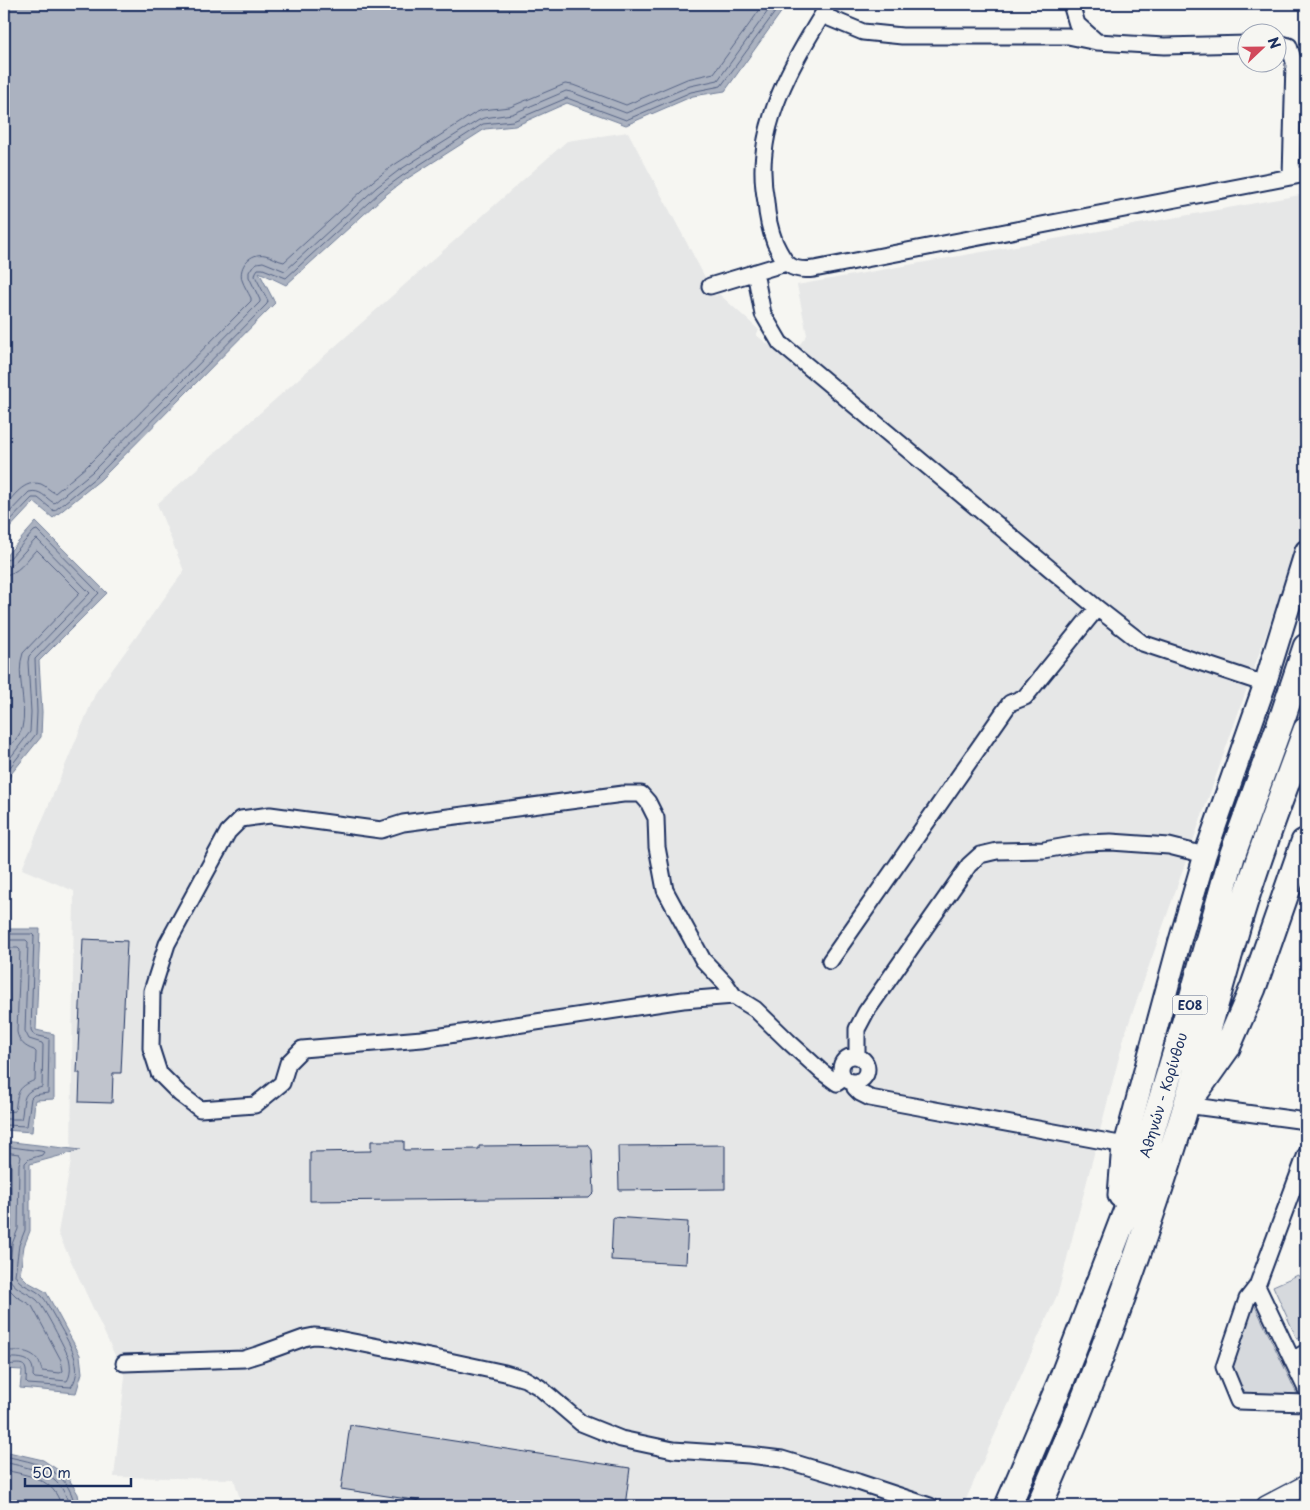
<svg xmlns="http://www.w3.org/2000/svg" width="1310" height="1510" font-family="'Playpen Sans',sans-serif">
  <rect width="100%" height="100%" fill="#f6f6f2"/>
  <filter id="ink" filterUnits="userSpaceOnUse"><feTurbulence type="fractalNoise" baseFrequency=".02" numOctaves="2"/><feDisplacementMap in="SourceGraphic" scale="10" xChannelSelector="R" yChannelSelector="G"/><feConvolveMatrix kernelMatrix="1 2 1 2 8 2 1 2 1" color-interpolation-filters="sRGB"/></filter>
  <g filter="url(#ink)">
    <path fill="#e6e7e7" d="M628,132L715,296L719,294L759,330L756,335L788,359L807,335L797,285L1306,194V521L1125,1034L1058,1293L963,1506H242L234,1479L114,1477L125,1377L58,1233L71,1161L74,891L22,869L96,692L184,571L157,504L567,141Z"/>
    <path fill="#d6d9dd" stroke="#78849e" d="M1303,61L1306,62V153L1303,154Z
      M1298,1275L1306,1292V1335L1297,1339L1273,1286Z
      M1254,1304L1297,1394L1243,1393L1232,1366Z"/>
    <path fill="#abb2c0" stroke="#717e99" d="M4,4H787L725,91L693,96L626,125L567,103L515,126L485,129L405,180L384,196L286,285L259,272L275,303L100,480L53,518L34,502L4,534Z
      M36,522L107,593L39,661L42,712L41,737L11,774L4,790V558Z
      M4,929H40L36,1030L54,1034V1099L35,1100L32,1132L4,1130Z
      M4,1141L81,1150L30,1164V1231L24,1246L20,1274L28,1282L46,1292L80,1355L82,1373L76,1393L20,1388L22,1370L4,1369Z
      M4,1451L43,1460L67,1476L78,1494L80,1506H4Z"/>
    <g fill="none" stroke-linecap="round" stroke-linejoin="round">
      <path stroke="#556385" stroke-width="1" d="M4,507C13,497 24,479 41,484C46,486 50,491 55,493L87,466L251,301V298C248,292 244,286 242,280C238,266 251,252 265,255C272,256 277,261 284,262L373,181L394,165L475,113L482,110L510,107L565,84L573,85L626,105L687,79L714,73L764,4
        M4,518L29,492C41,489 45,498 54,503L92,472L260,302V300L249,277V272L252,267L257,263L263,262L285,271L377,187L398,171L479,120L484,118L512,114L566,91L571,92L626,113L690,86L718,80L773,4
        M4,527L32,498H38L54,511L96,477L267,304L268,301L255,276L256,272L258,269H263L286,278L380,192L402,176L483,124L513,121L567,98L626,120L691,92L721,86L781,4
        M4,561L9,559L34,531L37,530L99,593L35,659L37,712L36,734L7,771L4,778
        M4,567L13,564L35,540L37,539L90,593L29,656L28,662L31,712L30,732L4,766
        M4,575C18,574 26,561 35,551L37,550L80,593L23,653C15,674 28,705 22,728C21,735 9,747 4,753
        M4,934H32L34,936L31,1030L34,1035L48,1038L49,1040L48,1093L34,1095L31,1098L27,1126L4,1125
        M4,940H26L28,942L25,1031L29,1039L42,1043L43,1045L42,1087C38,1089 33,1088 30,1091C21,1096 24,1111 21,1119H4
        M4,948H18L20,950L17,1032C19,1042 25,1047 34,1050L36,1052L35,1080C16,1088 18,1093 15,1111L4,1112
        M4,1146L41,1151L44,1152L42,1155L29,1159L25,1163V1230L19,1245L15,1275C20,1287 34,1287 42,1296C47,1301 50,1310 54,1316C64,1335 87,1366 71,1387L28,1384L26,1382C28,1360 22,1364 4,1365
        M4,1152L19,1154L21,1157L19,1164L18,1229L12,1244L9,1278C15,1290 28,1292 37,1300C42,1304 66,1350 69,1358C71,1366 71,1375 67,1381L35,1378L33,1376C35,1356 19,1358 4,1358
        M4,1160L10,1161L11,1163V1227L5,1241L4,1253
        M4,1284L16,1296L32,1306L61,1360L63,1371L60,1373L42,1371C41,1368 40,1363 38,1360C30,1349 15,1351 4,1351
        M4,1456C37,1463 67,1467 75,1506
        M4,1462C32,1469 62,1472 69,1506
        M4,1470C27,1475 55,1478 61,1506"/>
    </g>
    <path fill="#c0c4cd" stroke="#1b2f5e" d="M83,939L127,941L121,1073H113L112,1103L79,1102L80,1073H77Z
      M371,1141H404V1150L479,1149V1146L588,1145L592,1150L594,1193L589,1198L310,1201V1152L371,1151Z
      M725,1145V1189L619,1190L618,1146Z
      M613,1217L688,1222L686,1264L611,1260Z
      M350,1425L630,1468L625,1506H453L341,1489Z"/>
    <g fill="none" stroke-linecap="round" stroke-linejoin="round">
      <g stroke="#1b2f5e" stroke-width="19">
        <path id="minor" d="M829,4C802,47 769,101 764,153C762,169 763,186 766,202C767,216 770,230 775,243C785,264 790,272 814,269L1306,174
          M1071,4L1077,24L1096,41
          M822,15L863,32L902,36H1068L1097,42L1164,46L1248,44
          M1278,43L1289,46L1294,62L1291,177
          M755,272L763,314L780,343L1097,608L1142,643L1265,684
          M710,286L786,263
          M830,961L1010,703L1025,697L1097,608
          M734,996L725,983L703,960L665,890L657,847L656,818L648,802L641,794H623L403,823L381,830L270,815L241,819L228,832L167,944L152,991L151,1048L159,1073L180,1094L200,1109L255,1105L282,1083L288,1063L302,1049L422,1039L683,1000L734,996L755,1009L788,1041L822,1072L837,1083L844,1078
          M841 1069a13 13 0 1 1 26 0a13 13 0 1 1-26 0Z
          M857,1056V1029L866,1012L969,865L980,855L997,851L1044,850L1084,843L1111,842L1169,846L1205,855
          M858,1081L855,1088L860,1093L870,1098L1125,1145
          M1186,1105L1306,1121
          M1306,1154L1257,1286L1247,1299L1224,1367L1238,1401L1306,1403
          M1257,1286L1306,1389
          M1293,1360L1306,1352
          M124,1363L244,1359L260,1354L304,1338L314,1336L328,1337L440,1359L505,1373L525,1379L539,1387L581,1423L621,1439L673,1450L749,1455L782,1459L858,1482L930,1506"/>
      </g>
      <g stroke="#1b2f5e" stroke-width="22">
        <path id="tertiary" d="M1266,1506L1306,1485"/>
      </g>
      <g stroke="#1b2f5e" stroke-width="25">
        <path id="secondary" d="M1125,1145L1179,944L1205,855L1265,684L1306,551"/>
      </g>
      <g stroke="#1b2f5e" stroke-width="29">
        <path id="trunk" d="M1198,1089L1227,1048L1253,988L1304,842
          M1121,1195L1125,1145
          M1008,1506L1062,1379L1132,1196L1191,1002L1232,856L1284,713L1306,647
          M1039,1506C1095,1381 1141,1250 1182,1119C1202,1053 1220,987 1239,921C1258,856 1283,793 1306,730"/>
      </g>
      <use href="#minor" stroke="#f6f6f2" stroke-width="15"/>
      <use href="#tertiary" stroke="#f6f6f2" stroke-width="19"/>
      <use href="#secondary" stroke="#f6f6f2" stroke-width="21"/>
      <use href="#trunk" stroke="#f6f6f2" stroke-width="25"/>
    </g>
  </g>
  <g text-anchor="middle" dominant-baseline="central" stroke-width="5" stroke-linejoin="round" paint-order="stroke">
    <rect fill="#f6f6f2" stroke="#5d6b8a" stroke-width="1" x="1172.5" y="995.5" width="35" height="19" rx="4"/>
    <g font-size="12" font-weight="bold" fill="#1b2f5e">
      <text x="1190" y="1005">ΕΟ8</text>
    </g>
    <g font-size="14" fill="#1b2f5e" stroke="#f6f6f2">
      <text transform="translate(1163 1095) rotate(-73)">Αθηνών - Κορίνθου</text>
    </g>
  </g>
  <rect width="1310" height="1510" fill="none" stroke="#f6f6f2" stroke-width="20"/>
  <rect x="10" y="10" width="1290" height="1490" fill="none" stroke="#1b2f5e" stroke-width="2" filter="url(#ink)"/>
  <g transform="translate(1262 48) rotate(68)"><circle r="24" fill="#f6f6f2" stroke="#9ea6b7"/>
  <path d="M0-4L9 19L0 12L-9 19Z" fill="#d1495b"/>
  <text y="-8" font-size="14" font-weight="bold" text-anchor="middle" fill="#1b2f5e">N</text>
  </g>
  <path d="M25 1478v8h106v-8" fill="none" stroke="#1b2f5e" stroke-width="2.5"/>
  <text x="32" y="1478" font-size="15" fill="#1b2f5e" stroke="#f6f6f2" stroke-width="4" paint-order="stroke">50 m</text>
</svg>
